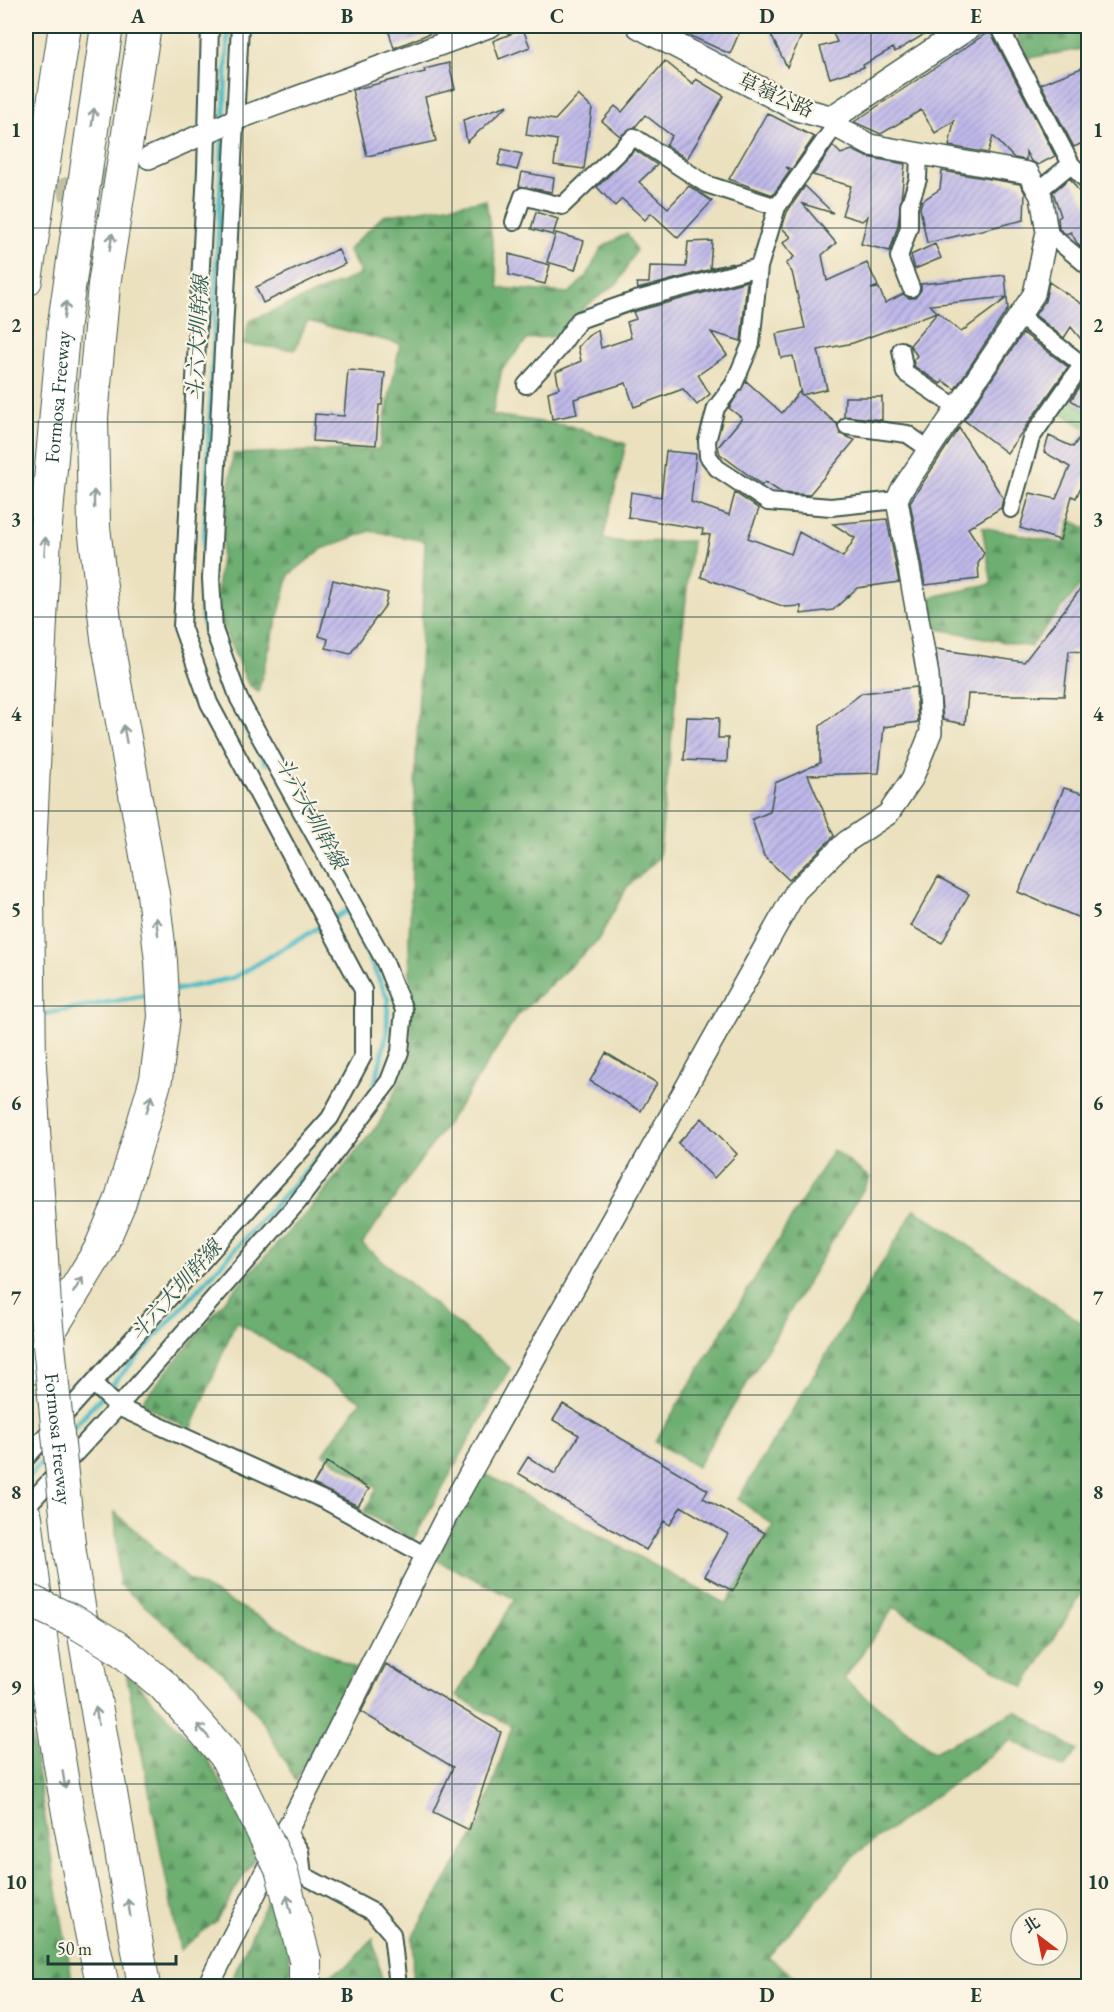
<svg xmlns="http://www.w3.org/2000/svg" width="1114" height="2012" font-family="'EB Garamond','Noto Serif TC',serif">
  <defs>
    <pattern id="forest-firs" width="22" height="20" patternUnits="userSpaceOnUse" patternTransform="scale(1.5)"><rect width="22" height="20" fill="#6dae71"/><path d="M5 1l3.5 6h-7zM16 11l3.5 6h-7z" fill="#598f5e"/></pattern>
    <pattern id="park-dots" width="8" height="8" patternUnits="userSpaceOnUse" patternTransform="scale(1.5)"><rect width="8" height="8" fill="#87ca83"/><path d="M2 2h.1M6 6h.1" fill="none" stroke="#6ea56c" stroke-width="1.8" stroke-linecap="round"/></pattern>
    <pattern id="building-hatch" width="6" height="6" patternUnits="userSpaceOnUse" patternTransform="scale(1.5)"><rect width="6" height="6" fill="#c0b9eb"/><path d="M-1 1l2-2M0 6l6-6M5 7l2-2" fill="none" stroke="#9b98bf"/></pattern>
  </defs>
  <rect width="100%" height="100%" fill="#fcf5e5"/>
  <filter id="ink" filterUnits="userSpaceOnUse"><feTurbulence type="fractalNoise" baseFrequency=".0167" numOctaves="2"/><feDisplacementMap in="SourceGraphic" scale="12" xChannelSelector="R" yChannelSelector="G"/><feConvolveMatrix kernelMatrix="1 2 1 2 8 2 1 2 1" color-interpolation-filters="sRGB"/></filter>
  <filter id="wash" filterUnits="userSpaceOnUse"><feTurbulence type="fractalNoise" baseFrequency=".008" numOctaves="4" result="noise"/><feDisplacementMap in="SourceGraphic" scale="24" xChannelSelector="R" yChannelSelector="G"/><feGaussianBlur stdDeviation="1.35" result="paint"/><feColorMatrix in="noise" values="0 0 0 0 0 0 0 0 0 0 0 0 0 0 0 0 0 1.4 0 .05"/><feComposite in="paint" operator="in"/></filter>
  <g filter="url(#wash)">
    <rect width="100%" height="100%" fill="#ebe1bf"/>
    <path fill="url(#forest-firs)" stroke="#467652" stroke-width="1.5" d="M1012,26H1088V48L1029,58Z
      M486,200L499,288L569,293L587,276L601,248L627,233L636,250L619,282L586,306L558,336L528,339L502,369L492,415L570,426L626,444L603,539L624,542L692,541L659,858L627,887L598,940L518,1015L469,1092L362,1244L510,1368L413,1540L364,1512L377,1488L323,1454L361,1401L236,1321L191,1430L141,1403L232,1292L311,1208L380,1122L412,1055L409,940L425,541L370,531L322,549L289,575L258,692L248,684L215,609L233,454L379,449L400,344L307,321L295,350L244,344L249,321L361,274L348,250L383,216Z
      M1070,520L1088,529V576L1030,647L934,628L931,597L992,584L982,527L1065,544Z
      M833,1150L870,1178L697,1467L655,1442Z
      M915,1209L1088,1327V1583L1024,1687L894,1607L844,1679L934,1752L1016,1711L1077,1750L1064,1768L1012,1740L857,1853L768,1957L807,1986H412L413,1936L479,1826L512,1726L456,1696L515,1599L436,1560L482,1472L726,1604L773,1525L738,1499Z
      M115,1512L188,1579L355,1668L296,1781L263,1722L225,1675L119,1584Z
      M126,1672L207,1759L236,1808L258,1852L216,1921L180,1950Z
      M26,1705L73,1986H26Z
      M274,1884L288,1932L291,1986H229Z
      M373,1938L383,1986H319V1979L348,1966Z"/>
    <path fill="url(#park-dots)" stroke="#53845c" stroke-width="1.5" d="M1069,399L1086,410L1088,407V430L1061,412Z"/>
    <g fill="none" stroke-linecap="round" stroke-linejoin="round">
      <path stroke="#4dbbc4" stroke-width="5" d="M224,120L228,26
        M223,132L201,610L214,673L266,764
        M349,914L388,999L387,1033L373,1093
        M171,991L233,978L348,910
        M39,1015L153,994
        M69,1432L343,1130
        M26,1480L49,1454"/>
    </g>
    <g id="blocks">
      <path fill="url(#building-hatch)" d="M387,26H448L394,48Z
        M669,26H742L730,54Z
        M772,26H806L787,67L770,33Z
        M842,26H938L895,52L893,48L863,65L864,67L830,78L820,47L837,42L832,31Z
        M523,29L530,47L499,59L493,41Z
        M990,31L1055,156L1038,165L1031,161L1026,152V160L1014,158L993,136L988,153L949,146L954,121L935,133L921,110L881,134L854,122Z
        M665,61L693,84L696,79L724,96L687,159L666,145L672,136L645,115L635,127L620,136L602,121L615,106L622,112Z
        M449,63L455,89L425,97L436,141L367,156L352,90L425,72L424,69Z
        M1089,65V140L1074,147L1041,84Z
        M578,95L592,108L584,169L554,165L557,140L526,135L529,116L555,120Z
        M508,105L467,142L463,120Z
        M767,113L814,137L792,169L786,167L790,171L773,195L729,179Z
        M833,146L841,154L852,150L867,157L905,164L898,225L890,251L861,244L868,216L862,221L842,215L851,186L813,175Z
        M502,149L522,154L517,170L498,165Z
        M635,150L657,165L639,182L668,208L689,186L712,201L678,238L651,213L645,220L622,199L615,206L597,187Z
        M942,171L1020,184L1025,193L1024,220L927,243L920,208L922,201L940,189Z
        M522,172L554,178L552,192L519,186Z
        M1070,178L1089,207V253L1077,243L1071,232L1066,234L1059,229L1058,218L1061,216L1053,192Z
        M805,186L833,213L803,204L836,243L822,255L827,281L867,263L878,286L871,289L879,288L885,303L903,294L909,298H915L921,290V284L1005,275L1007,297L930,305L937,312L853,343L818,350L827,389L802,395L837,424L840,434L855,440L809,495L782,493L765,482L762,485L720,454L718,447L742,418L729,408L746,381L782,413L799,392L801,394L793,356L781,358L776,334L805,328L792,272L786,264L794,257L783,243L791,237L782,228L787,212Z
        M536,212L558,219L553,235L531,229Z
        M556,233L584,241L575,270L547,262Z
        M712,241L710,268L733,263L638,289L637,283H649L650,266L686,267L688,242Z
        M935,244L941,258L915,269L911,255Z
        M338,249L345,264L263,303L256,287Z
        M509,254L550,265L545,284L509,275Z
        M747,281L741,341L711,332L727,355L698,375L710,394L697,405L683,389L634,407L626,383L574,399L577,414L552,419L548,392L559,388L556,372L581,361L578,347L588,336L598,330L601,348L631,338L627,322L636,319L633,312Z
        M1049,282L1089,309V349L1071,327L1064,338L1035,315L1045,301Z
        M1007,298L1008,309L955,389L943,381L941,384L915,367L913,360L917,356L910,345L938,312L961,332Z
        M1023,333L1068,367L1007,453L964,420Z
        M348,370L385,373L382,405H379L376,445L313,441L315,414L344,416Z
        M1085,379L1089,381V412L1071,400Z
        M845,397H882V420L844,416Z
        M1089,423V468L1076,498L1072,496L1060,540L1020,528L1030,493L1056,499L1070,467L1044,452L1049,436L1073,447Z
        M959,428L1003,498L1001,508L968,528L984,553L978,564L979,579L925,585L910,502Z
        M666,451L696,454L691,502L729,515L735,493L759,509L748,538L791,554L799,532L843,557L855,538L833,524L887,519L899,582L857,588L833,610L801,614V606L785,607L701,577L710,535L702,534L703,529L628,517L631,492L661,497Z
        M1089,578L1086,652L1069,651L1064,696L968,694L965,724L943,720L936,649L1024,662Z
        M333,580L388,593L385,606L350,654L326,648L328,639L319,636Z
        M916,687L918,722L884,727L879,773L808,775L834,836L789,880L764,856L752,819L770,812L775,783L820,763V726L862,693Z
        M687,717L719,718L718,738H728L727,762L684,760Z
        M1064,788L1089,795V922L1018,892Z
        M938,877L969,894L942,943L911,926Z
        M606,1053L657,1083L641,1111L590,1081Z
        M702,1118L737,1154L714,1178L678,1143Z
        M563,1404L708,1490L703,1498L765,1533L733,1591L705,1576L728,1534L681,1506L670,1525L664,1521L646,1550L518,1473L528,1457L555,1474L579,1435L553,1420Z
        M327,1462L369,1489L358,1506L313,1484Z
        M386,1664L501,1732L469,1830L433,1812L453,1767L361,1712Z"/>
    </g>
  </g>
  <g filter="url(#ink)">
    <use href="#blocks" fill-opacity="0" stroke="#3e5649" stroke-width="1.5"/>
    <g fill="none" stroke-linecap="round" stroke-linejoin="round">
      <path stroke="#c2c0a3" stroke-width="21" stroke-dasharray="21 10" stroke-linecap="butt" d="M28,201L132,165"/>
      <g stroke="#3e5649" stroke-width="20">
        <path id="minor" d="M999,26L1071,164L1088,182
          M835,126L777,207L759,267L751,344L734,384L716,408L707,441L708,456L717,468L768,502L831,507L897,500
          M1038,191L1071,164
          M514,222L523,196L562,206L634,137L706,184L777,207
          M1047,232L1088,266
          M911,288L899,257L909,227V206L918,179L919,154
          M1019,316L1088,369
          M901,350L905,373L957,408
          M526,385L557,351L579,320L636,300L759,267
          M847,426L907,434L929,449
          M1011,509L1031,438L1082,365
          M93,1383L118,1407L326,1501L426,1556
          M26,1458L330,1118L363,1056V990L209,703L182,627L206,170L210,26
          M26,1507L118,1407L298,1202L389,1081L400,1052L404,1010L384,960L239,699L214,630L211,579L240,26
          M287,1831L300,1851L303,1875L373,1912L392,1934L398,1986"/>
      </g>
      <g stroke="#3e5649" stroke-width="24">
        <path id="tertiary" d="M149,158L237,119L491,26
          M210,1982L449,1511L796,891L846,842L888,814L912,779L931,732L928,675L897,500L901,491L1034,294L1047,232L1041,196L1028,173L870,145L835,126L832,118"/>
      </g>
      <g stroke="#3e5649" stroke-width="27">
        <path id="secondary" d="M639,26L798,109L832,118L970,26"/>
      </g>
      <g stroke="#3e5649" stroke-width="34">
        <g id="motorway">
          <path d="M26,280L65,26"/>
          <path id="s1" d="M30,1066L28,892L45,536L64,323L107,26"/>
          <path d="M26,1370L99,1251L120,1202L156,1079L164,1017L161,961L153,894L107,638L94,527L92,417L104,285L145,26"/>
          <path d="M26,1517C44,1674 67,1832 103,1986"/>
          <path d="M70,1553L144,1986"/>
          <path d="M305,1960V1986"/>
        </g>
      </g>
      <use href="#minor" stroke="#fff" stroke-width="16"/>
      <use href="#tertiary" stroke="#fff" stroke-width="21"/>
      <use href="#secondary" stroke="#fff" stroke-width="24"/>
      <use href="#motorway" stroke="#fff" stroke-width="32"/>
      <g stroke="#3e5649" stroke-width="34" stroke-linecap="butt">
        <g id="motorway-bridge">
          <path id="s2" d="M30,1066L45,1306L70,1553"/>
          <path d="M26,1599L77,1623L120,1649L164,1686L225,1755L281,1869L305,1960"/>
        </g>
      </g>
      <use href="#motorway-bridge" stroke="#fff" stroke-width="32"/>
    </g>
    <defs><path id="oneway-shaft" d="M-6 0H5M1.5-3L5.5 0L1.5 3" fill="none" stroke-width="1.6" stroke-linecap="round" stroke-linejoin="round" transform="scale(1.5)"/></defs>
    <g stroke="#8f9e9a">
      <use href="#oneway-shaft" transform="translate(93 117) rotate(-82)"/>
      <use href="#oneway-shaft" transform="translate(111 242) rotate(-81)"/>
      <use href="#oneway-shaft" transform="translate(65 310) rotate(-82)"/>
      <use href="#oneway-shaft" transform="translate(94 499) rotate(-91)"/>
      <use href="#oneway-shaft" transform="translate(45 546) rotate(-87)"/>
      <use href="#oneway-shaft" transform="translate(125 734) rotate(-100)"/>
      <use href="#oneway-shaft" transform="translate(157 926) rotate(-97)"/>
      <use href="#oneway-shaft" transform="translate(149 1104) rotate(-74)"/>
      <use href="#oneway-shaft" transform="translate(78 1285) rotate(-58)"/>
      <use href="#oneway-shaft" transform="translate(97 1716) rotate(-99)"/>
      <use href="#oneway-shaft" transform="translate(203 1731) rotate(-132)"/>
      <use href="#oneway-shaft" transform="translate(64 1780) rotate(81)"/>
      <use href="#oneway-shaft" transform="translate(289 1904) rotate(-104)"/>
      <use href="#oneway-shaft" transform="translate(129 1908) rotate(-99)"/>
    </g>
  </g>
  <path fill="none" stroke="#1f3d34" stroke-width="1.5" stroke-opacity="0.55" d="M243,26V1986M452,26V1986M662,26V1986M871,26V1986M26,228H1088M26,422H1088M26,617H1088M26,811H1088M26,1006H1088M26,1201H1088M26,1395H1088M26,1590H1088M26,1784H1088"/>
  <g text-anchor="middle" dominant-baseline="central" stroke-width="4.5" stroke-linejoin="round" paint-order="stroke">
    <g font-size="20" fill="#1f3d34" stroke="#fcf5e5">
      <text transform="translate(776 95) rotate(24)">草嶺公路</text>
      <text stroke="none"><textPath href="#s1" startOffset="670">Formosa Freeway</textPath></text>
      <text stroke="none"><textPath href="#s2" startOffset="374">Formosa Freeway</textPath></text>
    </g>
    <g font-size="21" font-style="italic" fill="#2a5c58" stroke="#fcf5e5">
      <text transform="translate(197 338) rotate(-87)">斗六大圳幹線</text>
      <text transform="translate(311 812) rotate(61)">斗六大圳幹線</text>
      <text transform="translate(175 1290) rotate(-48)">斗六大圳幹線</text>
    </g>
  </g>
  <rect width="1114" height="2012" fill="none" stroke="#fcf5e5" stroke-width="66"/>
  <g transform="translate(1039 1937) rotate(328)"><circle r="28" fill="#fcf5e5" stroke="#a4ab9e" stroke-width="1.5"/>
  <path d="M0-4.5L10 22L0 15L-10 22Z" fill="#c8321e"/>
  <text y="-9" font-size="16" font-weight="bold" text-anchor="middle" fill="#1f3d34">北</text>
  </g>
  <path d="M48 1955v9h128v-9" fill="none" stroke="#1f3d34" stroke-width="3"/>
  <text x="57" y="1955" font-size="18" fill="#1f3d34" stroke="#fcf5e5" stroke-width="4.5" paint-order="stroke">50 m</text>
  <rect x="33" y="33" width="1048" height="1946" fill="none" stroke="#1f3d34" stroke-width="2"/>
  <g font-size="20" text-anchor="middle" font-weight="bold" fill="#1f3d34">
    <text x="138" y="23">A</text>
    <text x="347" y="23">B</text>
    <text x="557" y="23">C</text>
    <text x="767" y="23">D</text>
    <text x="976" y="23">E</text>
    <text x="16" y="137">1</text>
    <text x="1098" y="137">1</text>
    <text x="16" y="332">2</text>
    <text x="1098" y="332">2</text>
    <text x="16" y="526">3</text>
    <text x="1098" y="526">3</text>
    <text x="16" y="721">4</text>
    <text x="1098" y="721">4</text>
    <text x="16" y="916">5</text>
    <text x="1098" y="916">5</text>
    <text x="16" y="1110">6</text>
    <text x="1098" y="1110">6</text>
    <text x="16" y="1305">7</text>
    <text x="1098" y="1305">7</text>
    <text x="16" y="1499">8</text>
    <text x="1098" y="1499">8</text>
    <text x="16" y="1694">9</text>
    <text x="1098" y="1694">9</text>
    <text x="16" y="1889">10</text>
    <text x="1098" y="1889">10</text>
    <text x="138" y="2002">A</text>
    <text x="347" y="2002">B</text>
    <text x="557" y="2002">C</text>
    <text x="767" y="2002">D</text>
    <text x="976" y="2002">E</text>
  </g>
</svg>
